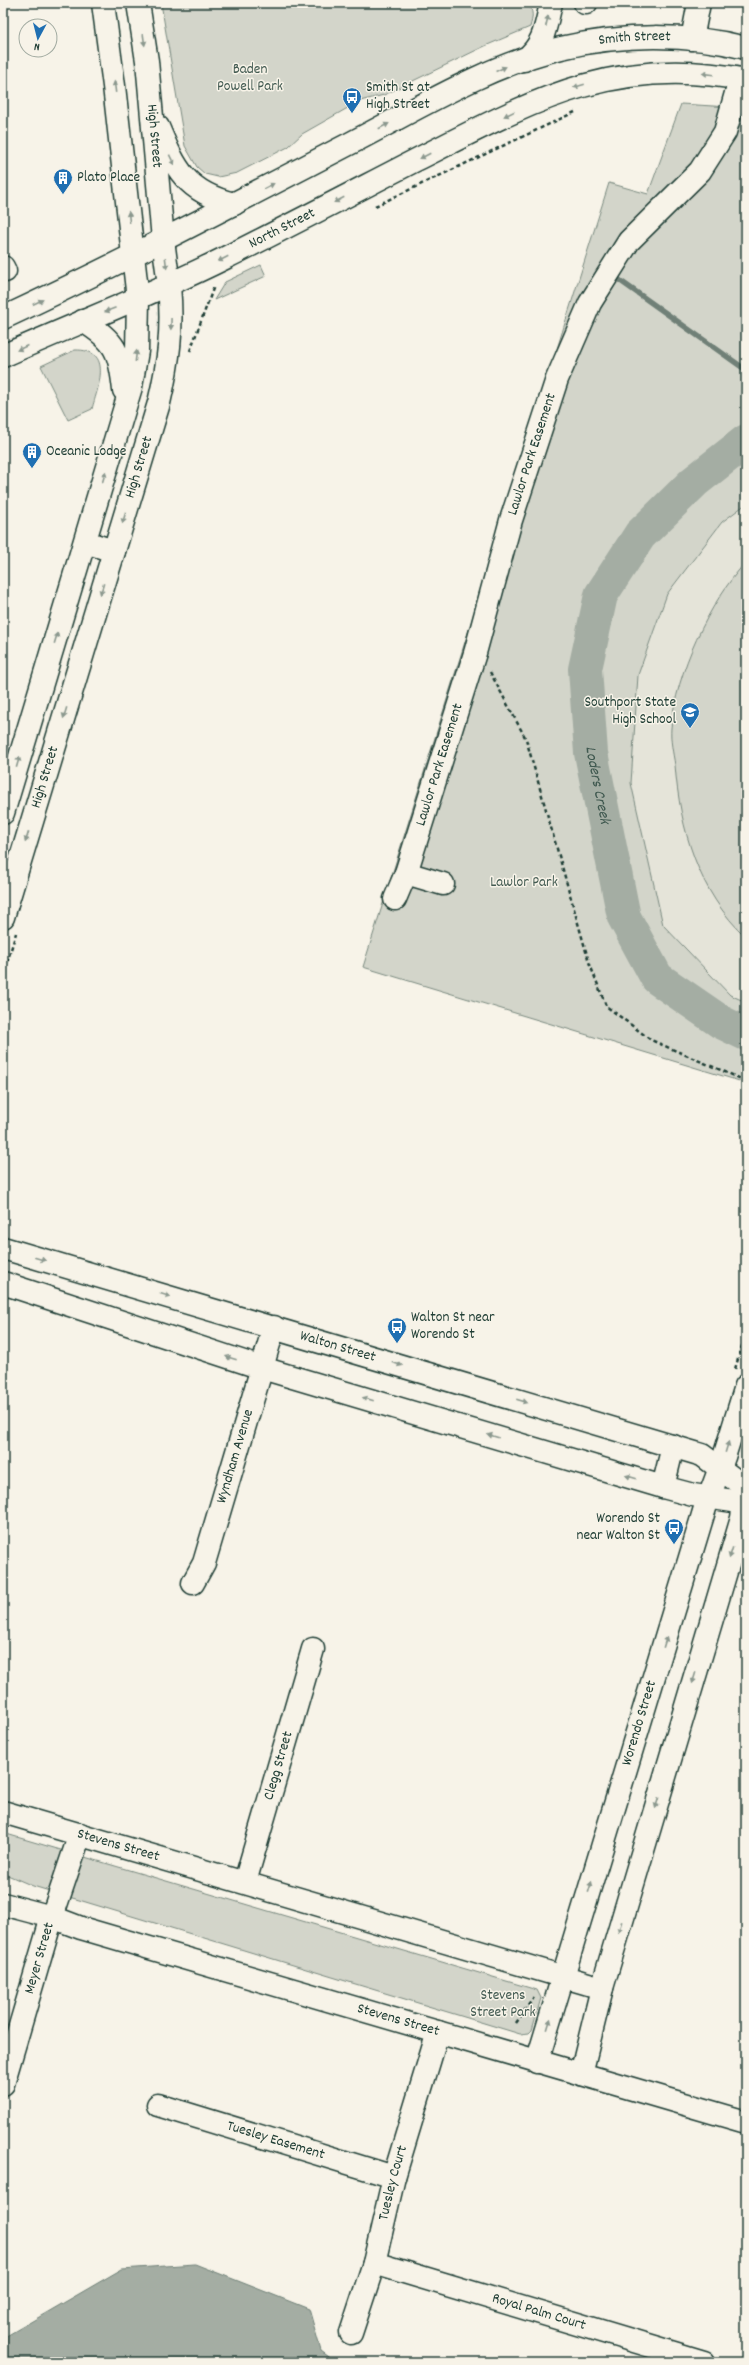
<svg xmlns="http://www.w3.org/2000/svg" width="749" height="2365" font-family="Dekko,sans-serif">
  <rect width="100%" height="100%" fill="#f7f3e8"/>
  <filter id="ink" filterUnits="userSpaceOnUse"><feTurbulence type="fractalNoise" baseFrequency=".025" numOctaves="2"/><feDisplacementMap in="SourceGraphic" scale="8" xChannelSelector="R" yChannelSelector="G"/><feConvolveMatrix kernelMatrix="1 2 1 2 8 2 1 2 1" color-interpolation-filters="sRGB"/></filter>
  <g filter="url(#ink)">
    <path fill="#e5e4d9" d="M746,504V1002L730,995L663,925L631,783L638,675L667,594L722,522Z"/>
    <path fill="#d3d5ca" stroke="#79897f" d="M161,3H527C534,11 533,17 530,27L485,46L384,95L360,101L302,134L288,147L237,173L218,177L205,174L197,167L185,146Z
      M681,104L729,107L746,112V504L722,522L667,594L638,675L631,783L663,925L730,995L746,1002V1083L363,967L609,183L648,194Z
      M261,265L266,276L214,300L225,282Z
      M75,350C114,349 98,386 92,409L68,420L41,366Z
      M746,562V937C698,892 680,829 675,765C673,753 670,740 671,728C676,673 709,602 746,562Z
      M3,1833L537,1990L541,1998L532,2030L529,2033L520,2034L33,1886L3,1873Z"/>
    <path fill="#a4ada3" stroke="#6f8077" d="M195,2264L309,2309L321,2351L336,2362H3V2338L122,2269Z"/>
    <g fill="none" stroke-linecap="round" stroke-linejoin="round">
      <path stroke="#6f8077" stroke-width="5.5" d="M615,277L746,370"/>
      <path stroke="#a4ada3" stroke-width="34" id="s1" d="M746,441L694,482L640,535L601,595L585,669L591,753L624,917L657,978L721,1022L746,1034"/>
      <g stroke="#1f3d34" stroke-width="25">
        <g id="minor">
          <path d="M585,3H586"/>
          <path d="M692,39L699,3"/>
          <path d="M524,60C544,46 546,25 551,3"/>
          <path d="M3,267L5,271"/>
          <path d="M85,542L114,551"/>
          <path id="s2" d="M443,884L406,873L475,653L511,520L557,379L590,303L629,241L700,171L725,132L740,79"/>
          <path d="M395,899L406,873"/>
          <path id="s3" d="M3,1248L702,1455L746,1488"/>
          <path d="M3,1283L262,1368L663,1487L693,1495L746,1503"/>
          <path d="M663,1487L673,1446"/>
          <path id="s4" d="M193,1583L204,1563L274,1327"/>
          <path id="s5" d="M3,1812L602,1988"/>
          <path id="s6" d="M245,1882L313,1649"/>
          <path id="s7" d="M537,2062L705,1508L724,1457L746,1386"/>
          <path d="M581,2074L602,1988L742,1518L746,1488"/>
          <path id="s8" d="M3,2084L52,1917L80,1834"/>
          <path id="s9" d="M158,2105L394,2177"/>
          <path id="s10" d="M374,2263L704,2362"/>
          <path id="s11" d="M351,2333L374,2263L394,2177L438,2032"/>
        </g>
      </g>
      <g stroke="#1f3d34" stroke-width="25">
        <g id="major">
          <path d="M103,3L114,86L133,255"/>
          <path id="s12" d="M138,3L147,61L163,240"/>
          <path d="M158,127C176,170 186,192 234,204"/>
          <path d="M83,321C116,341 120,352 124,390"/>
          <path d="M3,813L131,387L137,351L138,299"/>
          <path id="s13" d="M3,917L159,403C169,361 173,329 169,285"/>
          <path id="s14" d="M3,1904L52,1917L81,1928L746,2122"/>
        </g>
      </g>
      <g stroke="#1f3d34" stroke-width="25">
        <g id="highway">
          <path d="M163,240L169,285"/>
          <path d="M133,255L138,299"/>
          <path id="s15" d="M3,318C121,263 235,203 351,143C417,109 488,65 561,48C621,34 687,33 746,48"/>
          <path id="s16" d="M3,356C77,323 153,294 225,258C289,226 352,193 416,160C529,103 615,53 746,80"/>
        </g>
      </g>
      <path stroke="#1f3d34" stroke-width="2.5" stroke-dasharray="4 3" stroke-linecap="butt" d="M671,5L678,7
        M375,206L575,112
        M190,351L214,286
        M490,672L526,739L589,962L606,1006L651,1040L746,1081
        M3,976L16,933
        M735,1369L746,1333
        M516,2023L534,1997"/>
      <use href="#minor" stroke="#f7f3e8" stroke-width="22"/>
      <use href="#major" stroke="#f7f3e8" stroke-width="22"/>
      <use href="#highway" stroke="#f7f3e8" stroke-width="22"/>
    </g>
    <defs><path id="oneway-solid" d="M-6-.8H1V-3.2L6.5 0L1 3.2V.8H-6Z"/></defs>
    <g fill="#8b988e">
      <use href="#oneway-solid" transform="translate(547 21) rotate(-77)"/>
      <use href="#oneway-solid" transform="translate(144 40) rotate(82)"/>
      <use href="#oneway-solid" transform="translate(501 69) rotate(-25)"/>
      <use href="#oneway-solid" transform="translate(708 74) rotate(-173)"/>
      <use href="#oneway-solid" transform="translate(579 86) rotate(164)"/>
      <use href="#oneway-solid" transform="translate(115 87) rotate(-97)"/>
      <use href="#oneway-solid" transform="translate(509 114) rotate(154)"/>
      <use href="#oneway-solid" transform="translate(384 126) rotate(-27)"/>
      <use href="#oneway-solid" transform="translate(425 156) rotate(153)"/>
      <use href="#oneway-solid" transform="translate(172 160) rotate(64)"/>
      <use href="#oneway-solid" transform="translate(269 186) rotate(-27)"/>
      <use href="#oneway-solid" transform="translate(339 200) rotate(153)"/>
      <use href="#oneway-solid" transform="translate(129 217) rotate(-96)"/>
      <use href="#oneway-solid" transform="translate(223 259) rotate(153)"/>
      <use href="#oneway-solid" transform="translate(166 263) rotate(83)"/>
      <use href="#oneway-solid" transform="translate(38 302) rotate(-25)"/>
      <use href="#oneway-solid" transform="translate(110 310) rotate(159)"/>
      <use href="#oneway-solid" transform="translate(171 324) rotate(91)"/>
      <use href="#oneway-solid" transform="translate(22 348) rotate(156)"/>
      <use href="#oneway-solid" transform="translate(136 356) rotate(-83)"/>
      <use href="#oneway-solid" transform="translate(104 477) rotate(-73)"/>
      <use href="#oneway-solid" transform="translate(124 518) rotate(107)"/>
      <use href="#oneway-solid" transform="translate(102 589) rotate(107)"/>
      <use href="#oneway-solid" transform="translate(56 638) rotate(-73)"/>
      <use href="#oneway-solid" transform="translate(65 713) rotate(107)"/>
      <use href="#oneway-solid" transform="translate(18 762) rotate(-74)"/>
      <use href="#oneway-solid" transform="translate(27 837) rotate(107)"/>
      <use href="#oneway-solid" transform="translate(40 1259) rotate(16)"/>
      <use href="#oneway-solid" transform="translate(165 1295) rotate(16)"/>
      <use href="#oneway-solid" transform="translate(231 1358) rotate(-162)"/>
      <use href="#oneway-solid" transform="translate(397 1364) rotate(17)"/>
      <use href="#oneway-solid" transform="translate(368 1399) rotate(-164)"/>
      <use href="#oneway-solid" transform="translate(522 1401) rotate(17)"/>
      <use href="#oneway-solid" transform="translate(493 1436) rotate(-164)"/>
      <use href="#oneway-solid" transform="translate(727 1447) rotate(-73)"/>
      <use href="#oneway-solid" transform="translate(631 1477) rotate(-164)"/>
      <use href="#oneway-solid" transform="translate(731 1553) rotate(107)"/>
      <use href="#oneway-solid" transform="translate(665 1642) rotate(-73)"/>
      <use href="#oneway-solid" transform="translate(694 1678) rotate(107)"/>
      <use href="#oneway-solid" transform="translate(657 1803) rotate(107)"/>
      <use href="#oneway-solid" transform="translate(590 1887) rotate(-73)"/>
      <use href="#oneway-solid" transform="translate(620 1927) rotate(107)"/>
      <use href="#oneway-solid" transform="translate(549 2024) rotate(-73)"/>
    </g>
  </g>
  <defs>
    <g id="bus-pin" transform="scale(1)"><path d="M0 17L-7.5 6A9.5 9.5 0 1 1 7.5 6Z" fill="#1f6fb2" stroke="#f7f3e8"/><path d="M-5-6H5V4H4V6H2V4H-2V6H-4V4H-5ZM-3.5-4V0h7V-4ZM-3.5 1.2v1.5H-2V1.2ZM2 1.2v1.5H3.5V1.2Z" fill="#fff"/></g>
    <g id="building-pin" transform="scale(1)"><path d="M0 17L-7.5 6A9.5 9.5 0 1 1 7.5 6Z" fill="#1f6fb2" stroke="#f7f3e8"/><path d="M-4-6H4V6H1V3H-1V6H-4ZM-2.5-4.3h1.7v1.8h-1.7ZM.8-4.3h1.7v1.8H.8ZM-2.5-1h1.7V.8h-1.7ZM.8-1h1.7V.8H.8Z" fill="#fff"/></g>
    <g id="school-pin" transform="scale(1)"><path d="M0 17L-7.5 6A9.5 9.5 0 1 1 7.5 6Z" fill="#1f6fb2" stroke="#f7f3e8"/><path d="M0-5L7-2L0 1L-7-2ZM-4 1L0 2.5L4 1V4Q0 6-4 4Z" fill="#fff"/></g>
  </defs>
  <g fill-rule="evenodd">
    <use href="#bus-pin" x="352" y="97"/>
    <use href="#building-pin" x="63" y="178"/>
    <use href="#building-pin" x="32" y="452"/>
    <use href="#school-pin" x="690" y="712"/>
    <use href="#bus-pin" x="397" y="1327"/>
    <use href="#bus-pin" x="674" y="1528"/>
  </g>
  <g text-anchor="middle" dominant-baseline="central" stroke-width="3" stroke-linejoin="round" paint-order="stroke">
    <g font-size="15" fill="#1f3d34" stroke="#f7f3e8">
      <text stroke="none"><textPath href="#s15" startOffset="695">Smith Street</textPath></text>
      <text stroke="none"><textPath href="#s12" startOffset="134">High Street</textPath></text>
      <text stroke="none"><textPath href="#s16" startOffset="307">North Street</textPath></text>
      <text stroke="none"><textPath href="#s2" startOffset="476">Lawlor Park Easement</textPath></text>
      <text stroke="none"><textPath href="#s13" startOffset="470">High Street</textPath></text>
      <text stroke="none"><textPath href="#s2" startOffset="152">Lawlor Park Easement</textPath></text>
      <text stroke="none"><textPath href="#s13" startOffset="146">High Street</textPath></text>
      <text stroke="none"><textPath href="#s3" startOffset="349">Walton Street</textPath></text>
      <text stroke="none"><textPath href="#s4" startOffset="134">Wyndham Avenue</textPath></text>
      <text stroke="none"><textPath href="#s7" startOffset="354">Worendo Street</textPath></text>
      <text stroke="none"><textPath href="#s6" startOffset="121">Clegg Street</textPath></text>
      <text stroke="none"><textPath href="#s5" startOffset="120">Stevens Street</textPath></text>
      <text stroke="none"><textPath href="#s8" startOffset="131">Meyer Street</textPath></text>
      <text stroke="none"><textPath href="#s14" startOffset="412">Stevens Street</textPath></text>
      <text stroke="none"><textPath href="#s9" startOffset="123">Tuesley Easement</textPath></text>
      <text stroke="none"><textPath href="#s11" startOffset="156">Tuesley Court</textPath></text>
      <text stroke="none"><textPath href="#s10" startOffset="172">Royal Palm Court</textPath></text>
    </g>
    <g font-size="15" fill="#435b52" stroke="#f7f3e8">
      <text x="250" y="70">Baden<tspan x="250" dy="17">Powell Park</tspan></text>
      <text x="524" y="883">Lawlor Park</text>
      <text x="503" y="1996">Stevens<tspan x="503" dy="17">Street Park</tspan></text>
    </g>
    <g font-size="15" fill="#1f3d34" stroke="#f7f3e8" text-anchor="start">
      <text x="366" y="88">Smith St at<tspan x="366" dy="17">High Street</tspan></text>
      <text x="77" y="178">Plato Place</text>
      <text x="46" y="452">Oceanic Lodge</text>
      <text x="676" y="703" text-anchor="end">Southport State<tspan x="676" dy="17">High School</tspan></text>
      <text x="411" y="1318">Walton St near<tspan x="411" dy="17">Worendo St</tspan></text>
      <text x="660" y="1519" text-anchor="end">Worendo St<tspan x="660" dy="17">near Walton St</tspan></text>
    </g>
    <g font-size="16" font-style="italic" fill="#405950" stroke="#f7f3e8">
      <text stroke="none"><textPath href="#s1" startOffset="406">Loders Creek</textPath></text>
    </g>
  </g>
  <rect width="749" height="2365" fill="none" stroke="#f7f3e8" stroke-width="16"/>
  <rect x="8" y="8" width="733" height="2349" fill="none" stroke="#1f3d34" stroke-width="1.5" filter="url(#ink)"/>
  <g transform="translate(38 38) rotate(187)"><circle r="19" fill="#f7f3e8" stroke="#a1aaa0"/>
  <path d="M0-3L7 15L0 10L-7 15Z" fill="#1f6fb2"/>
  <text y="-6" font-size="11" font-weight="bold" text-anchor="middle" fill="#1f3d34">N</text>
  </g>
</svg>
